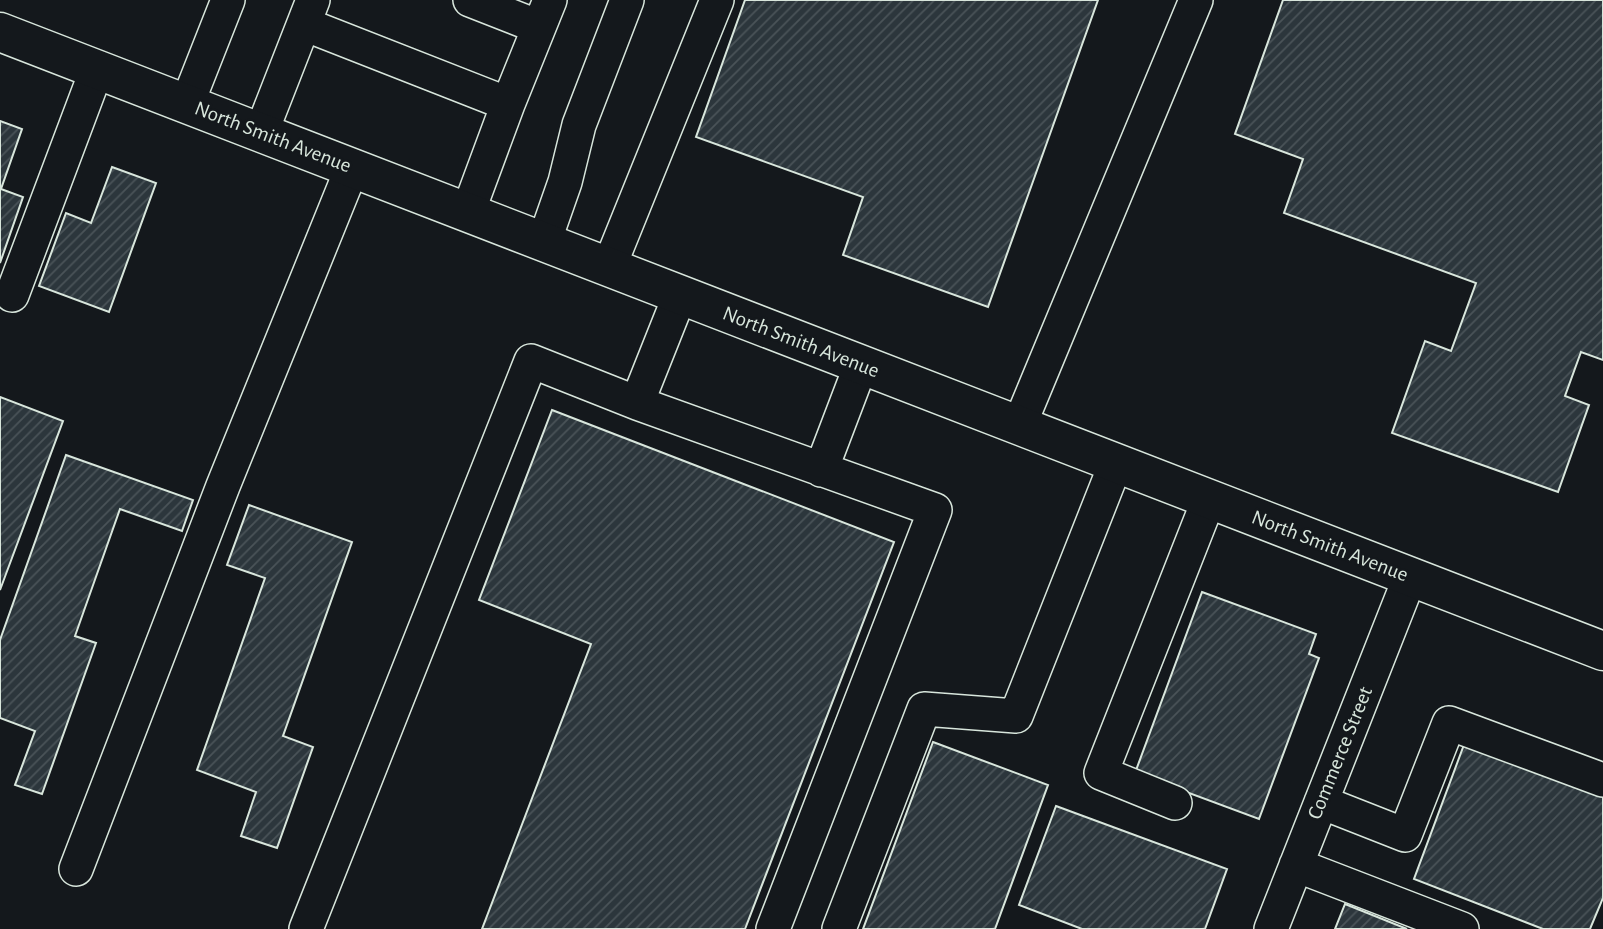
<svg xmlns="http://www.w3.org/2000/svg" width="1603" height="929" font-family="'Alegreya Sans',sans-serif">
  <defs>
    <pattern id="building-hatch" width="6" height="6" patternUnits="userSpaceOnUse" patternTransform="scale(1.75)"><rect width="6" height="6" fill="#2c363c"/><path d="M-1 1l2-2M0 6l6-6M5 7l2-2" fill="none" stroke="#4a5358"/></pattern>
  </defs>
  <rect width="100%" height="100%" fill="#14181c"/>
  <path fill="url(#building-hatch)" stroke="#d8e6dc" stroke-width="2" d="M745,0H1098L988,307L843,255L863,197L696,137Z
    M1283,0H1603V360L1581,352L1565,396L1589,405L1558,492L1392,433L1425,341L1451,351L1476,283L1284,213L1303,159L1235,134Z
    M0,121L22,129L1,189L23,197L0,263Z
    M112,167L156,183L109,312L39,286L66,213L91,223Z
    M0,397L63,421L0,590Z
    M552,410L894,542L745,929H482L591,644L479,600Z
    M66,455L193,500L182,531L120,509L75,636L96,643L42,794L15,785L35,731L0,718V640Z
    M249,505L352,542L283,736L313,747L277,848L241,836L256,792L197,770L265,578L227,565Z
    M1202,592L1316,634L1309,654L1319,658L1259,819L1135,773Z
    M933,742L1048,785L995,929H863Z
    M1465,742L1603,792V898L1590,929H1543L1414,879Z
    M1056,806L1227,869L1205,929H1082L1019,905Z
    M1345,904L1407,929H1335Z"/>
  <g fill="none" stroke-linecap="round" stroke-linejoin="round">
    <g stroke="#d8e6dc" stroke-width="36">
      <path id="minor" d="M470,0L539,27
        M304,24L508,104L550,0
        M187,104L228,0
        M261,133L313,0
        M468,212L508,104
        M544,242L565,182L579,125L627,0
        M609,267L717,0
        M12,295L97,69
        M637,403L680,295
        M1019,426L1196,0
        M821,470L861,365
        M1321,802L1405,835L1449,723L1603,780
        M1175,803L1101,773L1209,499
        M1296,865L1462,929
        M76,869L223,486L352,168
        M306,929L531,361L637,403L935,510L773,929
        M839,929L924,709L1016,716L1116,463
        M1271,929L1410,577"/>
    </g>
    <g stroke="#d8e6dc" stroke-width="41">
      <path id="major" d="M0,32L1603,651"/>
    </g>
    <use href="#minor" stroke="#14181c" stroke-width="33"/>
    <use href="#major" stroke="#14181c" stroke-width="38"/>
  </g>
  <g text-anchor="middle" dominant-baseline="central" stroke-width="5" stroke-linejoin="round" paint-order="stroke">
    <g font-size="21" fill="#d8e6dc" stroke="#14181c">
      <text transform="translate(273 137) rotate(21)">North Smith Avenue</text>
      <text transform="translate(801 342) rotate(21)">North Smith Avenue</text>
      <text transform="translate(1330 546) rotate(21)">North Smith Avenue</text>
      <text transform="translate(1340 753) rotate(-68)">Commerce Street</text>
    </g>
  </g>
</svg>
